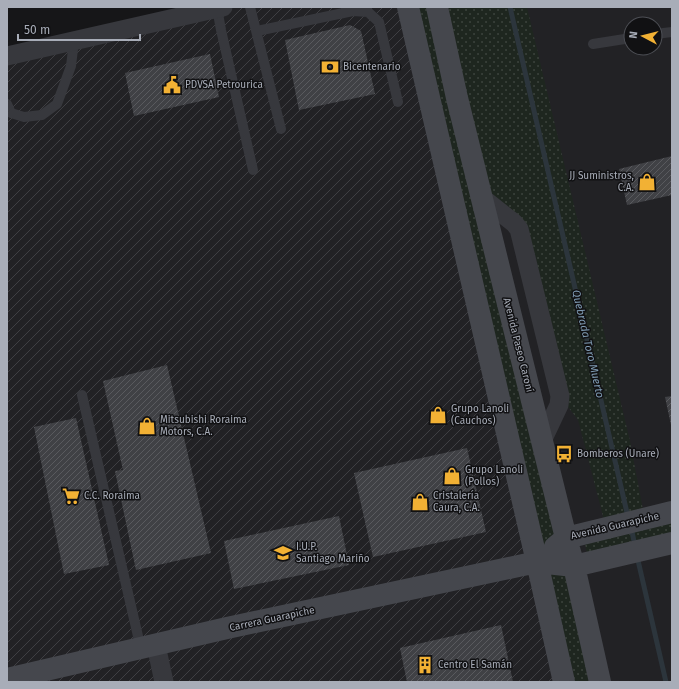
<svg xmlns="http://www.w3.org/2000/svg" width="679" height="689" font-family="'Fira Sans',sans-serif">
  <defs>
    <pattern id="industrial-furrows" width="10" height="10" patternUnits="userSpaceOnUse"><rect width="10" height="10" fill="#222225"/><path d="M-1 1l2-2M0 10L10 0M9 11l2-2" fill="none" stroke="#3f3f43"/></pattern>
    <pattern id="grass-dots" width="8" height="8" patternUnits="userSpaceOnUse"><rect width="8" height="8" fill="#1e261f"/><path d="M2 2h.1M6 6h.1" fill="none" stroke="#3c433d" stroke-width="1.8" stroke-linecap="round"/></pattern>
    <pattern id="building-hatch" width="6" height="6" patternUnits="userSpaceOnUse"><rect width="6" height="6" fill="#404145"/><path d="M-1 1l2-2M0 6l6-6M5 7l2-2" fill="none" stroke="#595a5e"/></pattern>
  </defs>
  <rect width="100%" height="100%" fill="#161618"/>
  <path fill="#222225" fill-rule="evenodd" d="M437,7H672V682H600ZM631,24H655V48H631Z"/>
  <path fill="url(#industrial-furrows)" d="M223,7H408L564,682H7V56Z"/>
  <path fill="url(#grass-dots)" d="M408,7H527L630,441L643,510L604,520L578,420L560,396L519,229L482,197L574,566L600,682H564Z
    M672,523V534L587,554L585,544Z"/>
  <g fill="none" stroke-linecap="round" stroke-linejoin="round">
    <path stroke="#2c353c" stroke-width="5" d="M510,7L628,517
      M631,527L635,546
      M637,556L666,682"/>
  </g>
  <path fill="url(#building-hatch)" d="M350,25L361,31L375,94L299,110L285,40Z
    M210,54L219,97L134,116L125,73Z
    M672,156V195L627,205L619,169Z
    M167,365L211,553L136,570L115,471L123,470L103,381Z
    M672,396V425H671L665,397Z
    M76,418L109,565L64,574L34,427Z
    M467,448L486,532L373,557L354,473Z
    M339,516L349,565L234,589L224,541Z
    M501,625L513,682H407L400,648Z"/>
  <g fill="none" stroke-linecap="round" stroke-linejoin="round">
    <path stroke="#37383d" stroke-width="10" d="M250,7L281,129
      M217,8L221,30L253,170
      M257,31L353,11L368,12L379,22L398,102
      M655,34L672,32
      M593,44L631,38
      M7,104L11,113L24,117L42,115L57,104L71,66L74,41
      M82,395L141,649"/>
    <path stroke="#37383d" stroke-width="19" d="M7,56L223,7
      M481,197L514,223L519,229L560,396L559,405L542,441
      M156,645L164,682"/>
    <path stroke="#45474d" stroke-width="22" d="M408,7L537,562L564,682
      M437,7L457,98L566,538L574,566L600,682
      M555,547L566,538L672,512
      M7,679L227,628L537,562L574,566L672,543"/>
  </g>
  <defs>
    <g id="bank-bare" transform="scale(1.38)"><path d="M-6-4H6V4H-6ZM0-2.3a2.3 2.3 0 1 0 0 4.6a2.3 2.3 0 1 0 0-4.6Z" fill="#f2b134" stroke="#111113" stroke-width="2.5" paint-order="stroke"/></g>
    <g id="civic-bare" transform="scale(1.38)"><path d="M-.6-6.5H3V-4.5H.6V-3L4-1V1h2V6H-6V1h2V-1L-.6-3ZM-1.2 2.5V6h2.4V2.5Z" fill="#f2b134" stroke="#111113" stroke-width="2.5" paint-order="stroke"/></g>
    <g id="shop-bare" transform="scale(1.38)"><path d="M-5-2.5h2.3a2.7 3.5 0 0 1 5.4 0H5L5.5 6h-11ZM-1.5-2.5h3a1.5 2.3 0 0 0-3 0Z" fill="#f2b134" stroke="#111113" stroke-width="2.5" paint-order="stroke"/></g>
    <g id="bus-bare" transform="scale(1.38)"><path d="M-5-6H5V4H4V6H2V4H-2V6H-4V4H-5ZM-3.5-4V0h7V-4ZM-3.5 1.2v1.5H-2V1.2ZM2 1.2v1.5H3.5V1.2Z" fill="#f2b134" stroke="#111113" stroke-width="2.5" paint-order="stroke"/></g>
    <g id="supermarket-bare" transform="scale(1.38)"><path d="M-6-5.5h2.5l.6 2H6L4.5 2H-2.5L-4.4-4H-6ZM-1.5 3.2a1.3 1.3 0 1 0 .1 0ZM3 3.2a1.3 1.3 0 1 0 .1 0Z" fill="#f2b134" stroke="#111113" stroke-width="2.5" paint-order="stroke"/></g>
    <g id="university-bare" transform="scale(1.38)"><path d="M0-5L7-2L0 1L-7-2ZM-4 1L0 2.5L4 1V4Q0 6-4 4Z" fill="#f2b134" stroke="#111113" stroke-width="2.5" paint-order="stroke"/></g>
    <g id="building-bare" transform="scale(1.38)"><path d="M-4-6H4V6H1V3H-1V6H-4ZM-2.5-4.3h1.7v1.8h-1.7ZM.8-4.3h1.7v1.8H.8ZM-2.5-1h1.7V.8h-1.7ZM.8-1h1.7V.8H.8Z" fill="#f2b134" stroke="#111113" stroke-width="2.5" paint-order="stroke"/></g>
  </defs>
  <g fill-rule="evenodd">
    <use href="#bank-bare" x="330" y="67"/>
    <use href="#civic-bare" x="172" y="85"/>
    <use href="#shop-bare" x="647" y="182"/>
    <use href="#shop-bare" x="438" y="415"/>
    <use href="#shop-bare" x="147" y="426"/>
    <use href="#bus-bare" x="564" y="454"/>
    <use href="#shop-bare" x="452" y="476"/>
    <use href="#supermarket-bare" x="71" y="496"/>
    <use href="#shop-bare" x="420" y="502"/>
    <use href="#university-bare" x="283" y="553"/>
    <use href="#building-bare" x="425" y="665"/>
  </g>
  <g text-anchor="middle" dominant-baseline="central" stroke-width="3" stroke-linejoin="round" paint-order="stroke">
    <g font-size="10" fill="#a8adb8" stroke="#111113" text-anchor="start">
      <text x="343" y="67">Bicentenario</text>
      <text x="185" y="85">PDVSA Petrourica</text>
      <text x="634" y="176" text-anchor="end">JJ Suministros,<tspan x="634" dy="12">C.A.</tspan></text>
      <text x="451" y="409">Grupo Lanoli<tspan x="451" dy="12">(Cauchos)</tspan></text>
      <text x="160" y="420">Mitsubishi Roraima<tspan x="160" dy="12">Motors, C.A.</tspan></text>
      <text x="577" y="454">Bomberos (Unare)</text>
      <text x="465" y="470">Grupo Lanoli<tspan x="465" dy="12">(Pollos)</tspan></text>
      <text x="84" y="496">C.C. Roraima</text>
      <text x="433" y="496">Cristalería<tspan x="433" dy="12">Caura, C.A.</tspan></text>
      <text x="296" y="547">I.U.P.<tspan x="296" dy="12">Santiago Mariño</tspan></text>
      <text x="438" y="665">Centro El Samán</text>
    </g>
    <g font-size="10" fill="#a8adb8" stroke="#111113">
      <text transform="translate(518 345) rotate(76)">Avenida Paseo Caroní</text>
      <text transform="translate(615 526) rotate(-13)">Avenida Guarapiche</text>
      <text transform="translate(272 619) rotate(-12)">Carrera Guarapiche</text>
    </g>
    <g font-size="11" font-style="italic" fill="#7f9bb3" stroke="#111113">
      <text transform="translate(588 344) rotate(77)">Quebrada Toro Muerto</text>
    </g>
  </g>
  <rect width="679" height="689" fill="none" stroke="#a8adb8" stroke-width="16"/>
  <g transform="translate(643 36) rotate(277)"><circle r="19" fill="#111113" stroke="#4d4f55"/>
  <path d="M0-3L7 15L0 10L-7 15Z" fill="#f2b134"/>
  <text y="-6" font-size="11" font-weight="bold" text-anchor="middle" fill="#a8adb8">N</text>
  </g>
  <path d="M18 34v6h122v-6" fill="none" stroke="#a8adb8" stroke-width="2"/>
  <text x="24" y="34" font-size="12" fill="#a8adb8" stroke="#111113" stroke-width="3" paint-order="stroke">50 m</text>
</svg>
